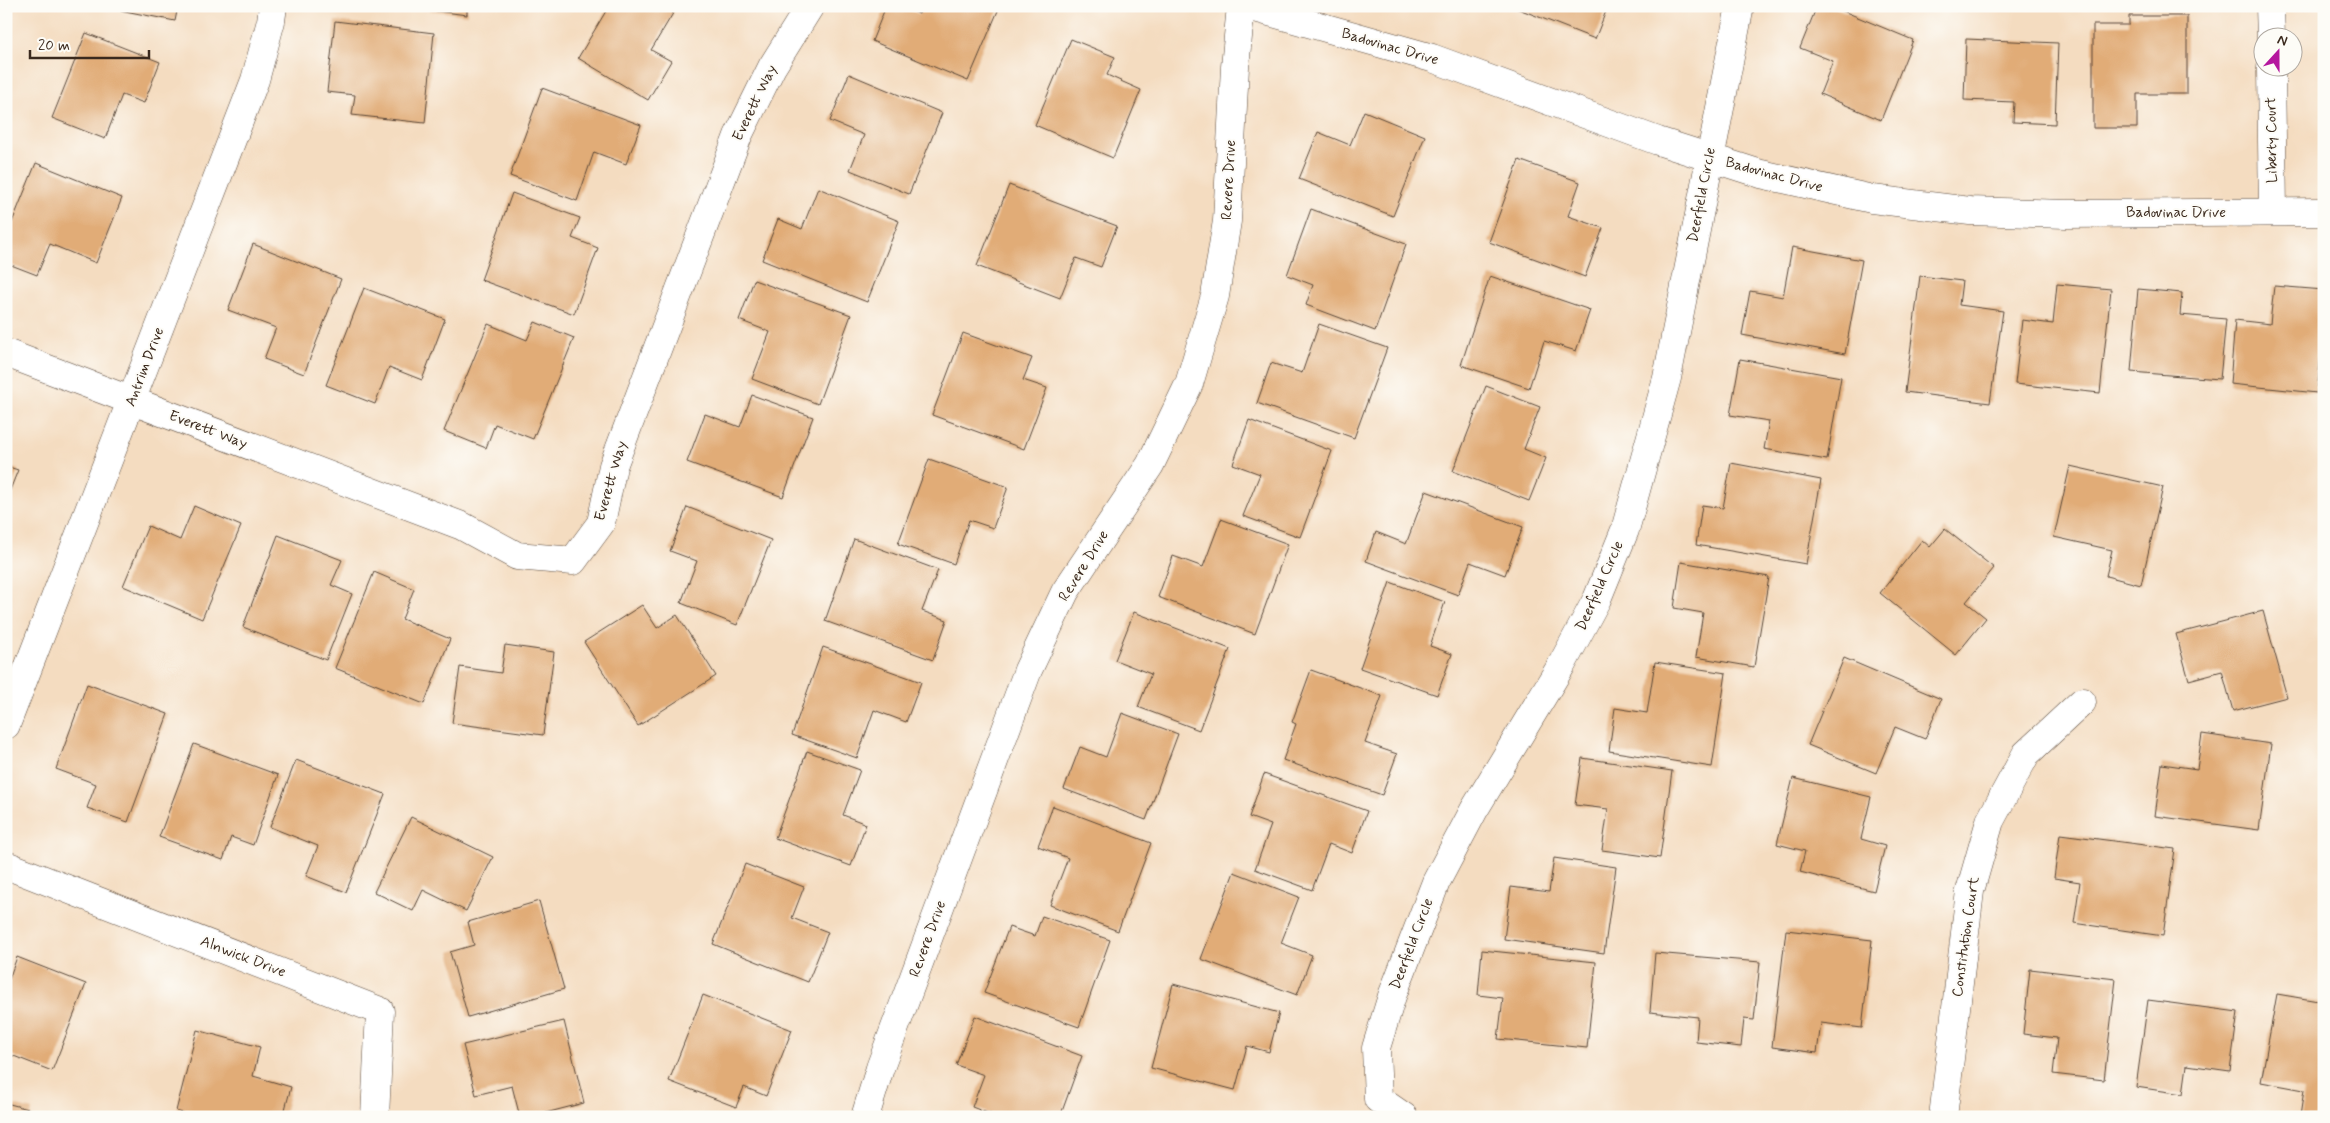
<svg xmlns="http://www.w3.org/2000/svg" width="2330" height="1123" font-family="Mynerve,sans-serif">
  <rect width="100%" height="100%" fill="#fdfcf7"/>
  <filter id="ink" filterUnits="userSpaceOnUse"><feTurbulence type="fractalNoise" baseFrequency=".02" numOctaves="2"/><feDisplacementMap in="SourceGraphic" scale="10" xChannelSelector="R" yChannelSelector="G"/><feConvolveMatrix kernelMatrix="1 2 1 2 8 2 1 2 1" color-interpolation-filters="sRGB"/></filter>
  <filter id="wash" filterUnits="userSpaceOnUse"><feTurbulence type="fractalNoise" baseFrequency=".0096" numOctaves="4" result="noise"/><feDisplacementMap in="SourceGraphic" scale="20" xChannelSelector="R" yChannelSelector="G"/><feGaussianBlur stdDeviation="1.12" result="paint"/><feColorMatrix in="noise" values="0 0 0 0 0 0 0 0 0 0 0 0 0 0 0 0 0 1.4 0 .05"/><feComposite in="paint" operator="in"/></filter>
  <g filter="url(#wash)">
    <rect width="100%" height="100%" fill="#f4dcc0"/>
    <g id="blocks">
      <path fill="#e1ac77" d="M100,6H178L175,21Z
        M399,6H467V15Z
        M609,6H670L675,10L651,50L671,61L648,100L578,58Z
        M886,6H902L919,14L922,6H1000L968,81L872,41Z
        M1511,6H1608L1595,39Z
        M1817,6H1831L1913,40L1881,120L1820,94L1833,61L1800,48Z
        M2129,16H2187V94H2137V128H2093V25H2129Z
        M335,21L434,33L425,123L352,115L355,95L327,92Z
        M86,33L160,62L144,103L122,95L105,139L52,118Z
        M1071,39L1115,57L1107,75L1141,90L1113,158L1035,125Z
        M1966,39L2058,43L2055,124L2013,122L2014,102L1964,100Z
        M849,74L942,113L909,194L850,170L864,135L830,121Z
        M542,88L641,125L626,164L594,152L577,201L510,176Z
        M1364,111L1425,136L1393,216L1299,179L1318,132L1350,145Z
        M1519,160L1580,182L1568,216L1603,228L1585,277L1489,242Z
        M36,163L122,198L96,263L50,244L37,275L6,263V237Z
        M1009,185L1117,226L1101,267L1076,258L1060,298L977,266Z
        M818,188L899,221L867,302L762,260L778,219L802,229Z
        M512,193L580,218L572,238L598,248L574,314L481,280Z
        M1311,209L1406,244L1375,331L1306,305L1313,285L1287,275Z
        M253,244L341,279L304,374L264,359L276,328L228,310Z
        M1792,247L1862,260L1845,354L1742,335L1750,291L1783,297Z
        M1490,276L1590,310L1576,351L1544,341L1529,388L1461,365Z
        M1920,276L1962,281L1959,305L2003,311L1990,403L1905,392Z
        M754,280L851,315L818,404L752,379L770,332L739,320Z
        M2057,284L2111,289L2100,393L2015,384L2022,320L2053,324Z
        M2274,286L2324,290V322L2317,393L2230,384L2235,320L2270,324Z
        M364,288L445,319L422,380L389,367L375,404L326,385Z
        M2138,289L2182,293L2180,315L2226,319L2220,379L2131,372Z
        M535,322L574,338L533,439L495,424L486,448L444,431L488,324L527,340Z
        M1319,324L1387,348L1354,438L1257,403L1271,363L1302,373Z
        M963,333L1032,358L1023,380L1047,388L1024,449L932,415Z
        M1740,359L1841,377L1827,460L1764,449L1769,421L1730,415Z
        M1486,386L1540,407L1524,449L1546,458L1529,501L1453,471Z
        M752,395L813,417L783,497L687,462L705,414L740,427Z
        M1249,420L1332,451L1300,537L1243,516L1260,474L1233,464Z
        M929,459L1008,487L993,528L969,520L954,564L898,544Z
        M1731,463L1821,480L1806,564L1696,545L1702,505L1723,508Z
        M6,466L18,470L6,500Z
        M2070,466L2163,487L2141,585L2106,576L2112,550L2054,537Z
        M1426,491L1523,527L1505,575L1470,562L1458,595L1366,561L1376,532L1406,544Z
        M194,506L241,526L202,619L123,586L148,526L180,540Z
        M687,507L771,540L737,625L681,603L697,561L670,551Z
        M1221,519L1288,544L1255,634L1158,597L1173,556L1203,567Z
        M1945,529L1994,568L1966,602L1986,618L1956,655L1880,593L1922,540L1930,547Z
        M278,535L342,560L331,585L352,594L326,660L243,627Z
        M854,539L938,570L922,611L947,620L933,660L825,621Z
        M1681,562L1769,577L1754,667L1696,657L1703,613L1674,608Z
        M374,572L414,589L402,619L450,639L424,704L335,668Z
        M1390,582L1445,602L1430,646L1452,654L1437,695L1360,668Z
        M642,605L657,628L677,615L716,676L638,726L584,642Z
        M2263,611L2287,697L2233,711L2222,671L2189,680L2176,634Z
        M1134,612L1230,649L1199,730L1138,707L1151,674L1115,660Z
        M505,645L554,652L543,735L452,723L460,667L501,673Z
        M823,647L921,682L906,722L874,710L857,758L792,735Z
        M1844,658L1941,699L1925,739L1895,727L1876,773L1808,745Z
        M1655,662L1726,673L1712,767L1609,751L1615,708L1647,713Z
        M1311,670L1382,696L1365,743L1397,754L1382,795L1283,760L1296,724L1292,722Z
        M87,684L168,714L128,822L87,808L96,784L56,769Z
        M1122,713L1178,734L1146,820L1064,789L1080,747L1106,757Z
        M2202,734L2271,744L2259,830L2155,816L2162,764L2197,769Z
        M194,744L278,775L253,845L231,837L223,860L159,837Z
        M807,751L860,770L843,815L866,824L851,866L775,838Z
        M1582,758L1672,771L1660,858L1602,850L1608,809L1575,805Z
        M296,760L385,794L346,892L306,876L318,846L270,827Z
        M1264,774L1367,811L1352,853L1329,844L1312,890L1255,869L1271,825L1249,817Z
        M1793,778L1871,797L1861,839L1885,846L1874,891L1800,872L1805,851L1777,844Z
        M1053,806L1151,843L1118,931L1050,905L1068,858L1038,846Z
        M411,817L493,857L466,911L423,890L413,911L374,892Z
        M2060,834L2175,849L2163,936L2074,923L2080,882L2054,878Z
        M1554,858L1616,867L1604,953L1504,939L1511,887L1549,892Z
        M745,864L804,887L792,918L828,932L808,982L713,944Z
        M1234,872L1299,897L1281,943L1312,955L1297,995L1201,959Z
        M539,901L564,989L468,1017L450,952L474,945L468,922Z
        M1042,916L1110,940L1079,1027L984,993L1009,927L1035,936Z
        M1786,930L1872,940L1862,1028L1821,1023L1817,1053L1772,1047Z
        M1482,950L1596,962L1587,1048L1498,1039L1503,998L1478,995Z
        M1655,953L1760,962L1754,1020L1744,1019L1741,1047L1696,1042L1698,1017L1650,1012Z
        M17,957L86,984L52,1071L6,1053V978L9,979Z
        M2030,969L2116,979L2104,1080L2053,1074L2057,1038L2023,1034Z
        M1173,984L1279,1013L1269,1052L1247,1046L1235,1090L1151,1068Z
        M2277,994L2324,1002V1117L2300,1116L2304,1090L2261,1082Z
        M703,995L792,1030L766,1096L744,1087L736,1107L669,1081Z
        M2148,1000L2238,1012L2230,1071L2187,1065L2183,1094L2136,1087Z
        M975,1016L1082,1056L1060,1117H998L972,1107L984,1075L956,1065Z
        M564,1021L584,1103L530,1117H520L512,1086L476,1095L463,1045Z
        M197,1030L260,1047L253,1076L291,1087L283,1117H196L176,1111Z
        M6,1103L32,1110L31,1117H6Z"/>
    </g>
  </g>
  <g filter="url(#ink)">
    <use href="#blocks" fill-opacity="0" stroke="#574536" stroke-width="1"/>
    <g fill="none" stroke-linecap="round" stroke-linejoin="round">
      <g stroke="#574536" stroke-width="29">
        <path id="minor" d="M1248,6L1432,58L1658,141L1761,174L1872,199L1970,211L2066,214L2324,212
          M2270,6L2271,38
          M2271,68L2273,212
          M6,353L462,526L517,556L573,561L601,523L613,466L738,136L772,67L810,6
          M6,725L255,80L271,21L273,6
          M6,865L380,1011L375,1117
          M865,1117L880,1068L1028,670L1065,592L1150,465L1189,384L1215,296L1227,221L1235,67L1241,6
          M1404,1117L1378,1099L1376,1048L1392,996L1436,882L1474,810L1561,666L1597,599L1625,530L1667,378L1740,6
          M1943,1117L1970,891L1990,821L2026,754L2082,702"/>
      </g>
      <use href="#minor" stroke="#fff" stroke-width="28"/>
    </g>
  </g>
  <g text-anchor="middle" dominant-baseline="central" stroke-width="4" stroke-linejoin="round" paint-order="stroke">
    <g font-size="15" fill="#3b2a1e" stroke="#fdfcf7">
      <text transform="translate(1390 47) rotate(16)">Badovinac Drive</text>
      <text transform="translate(755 103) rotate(-64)">Everett Way</text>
      <text transform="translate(2272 140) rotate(-91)">Liberty Court</text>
      <text transform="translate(1774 175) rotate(15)">Badovinac Drive</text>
      <text transform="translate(1229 180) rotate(-87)">Revere Drive</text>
      <text transform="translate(1702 195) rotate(-79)">Deerfield Circle</text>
      <text x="2176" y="213">Badovinac Drive</text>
      <text transform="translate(145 367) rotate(-69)">Antrim Drive</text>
      <text transform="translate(208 430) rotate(21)">Everett Way</text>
      <text transform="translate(611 481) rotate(-74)">Everett Way</text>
      <text transform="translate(1084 566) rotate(-58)">Revere Drive</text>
      <text transform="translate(1600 586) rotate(-66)">Deerfield Circle</text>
      <text transform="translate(1966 937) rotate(-82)">Constitution Court</text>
      <text transform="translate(928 939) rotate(-70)">Revere Drive</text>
      <text transform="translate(1412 944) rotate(-69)">Deerfield Circle</text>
      <text transform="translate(243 957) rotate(21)">Alnwick Drive</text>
    </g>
  </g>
  <rect width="2330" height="1123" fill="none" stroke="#fdfcf7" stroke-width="25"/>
  <g transform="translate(2278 52) rotate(21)"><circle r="24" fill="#fdfcf7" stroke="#afa8a0"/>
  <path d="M0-4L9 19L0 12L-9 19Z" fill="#b5179e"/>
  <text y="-8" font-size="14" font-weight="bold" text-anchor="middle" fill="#3b2a1e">N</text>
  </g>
  <path d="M30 50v8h119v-8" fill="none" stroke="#3b2a1e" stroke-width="2.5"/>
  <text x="38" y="50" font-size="15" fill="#3b2a1e" stroke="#fdfcf7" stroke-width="4" paint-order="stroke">20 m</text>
</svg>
